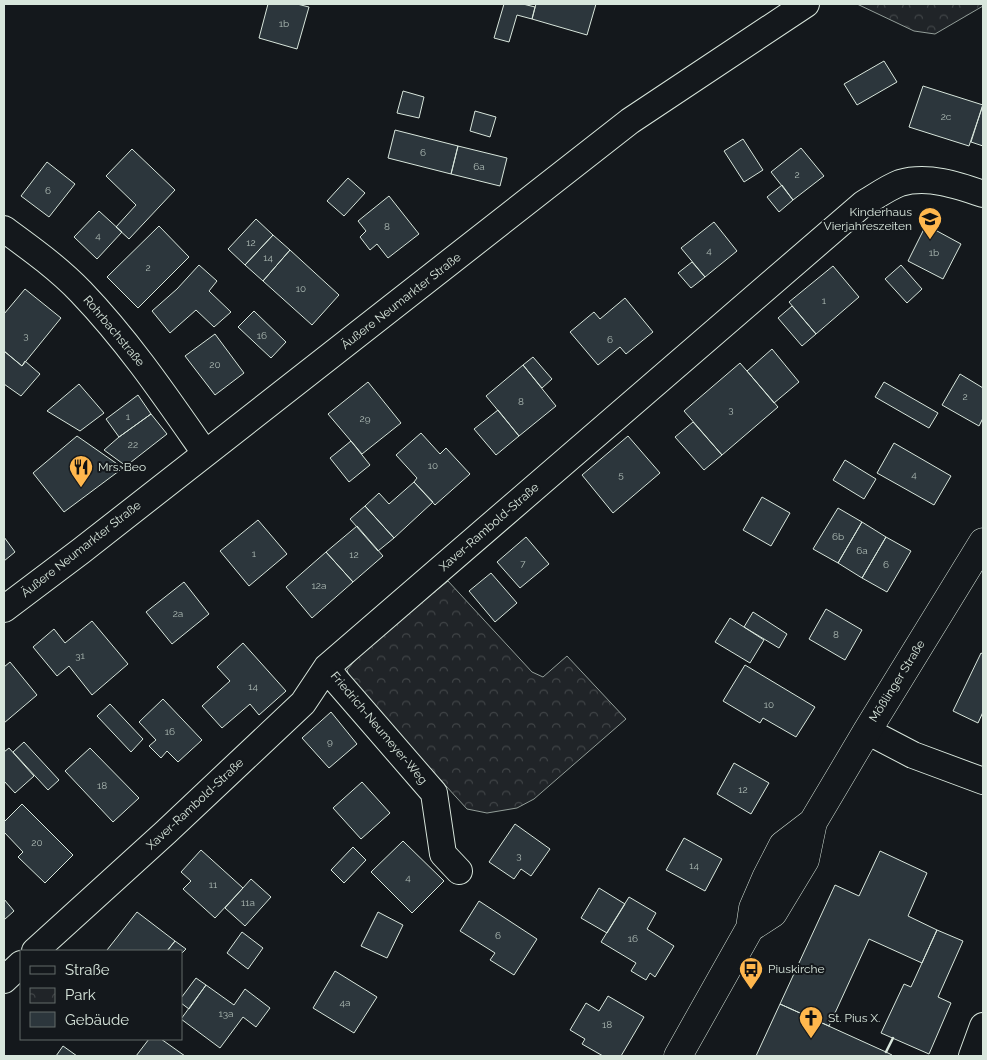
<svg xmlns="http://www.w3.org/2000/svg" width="987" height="1060" font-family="Raleway,sans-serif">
  <defs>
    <pattern id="park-crowns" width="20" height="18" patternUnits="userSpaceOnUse" patternTransform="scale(1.25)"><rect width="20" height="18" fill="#202428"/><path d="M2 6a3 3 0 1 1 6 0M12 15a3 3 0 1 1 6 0" fill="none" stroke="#404447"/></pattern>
  </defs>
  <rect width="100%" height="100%" fill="#14181c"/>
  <path fill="url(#park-crowns)" stroke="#939e99" d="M857,4H983V6L935,34L914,31Z
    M448,581L532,672L543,677L567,656L626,719L534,799L517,808L487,813L467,809L351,682L347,670L366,647Z"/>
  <path fill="#2c363c" stroke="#d8e6dc" d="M268,4H297L309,7L297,49L259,38Z
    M504,4H523L535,7L532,19L517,15L509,42L494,38Z
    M536,4H596L587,35L532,19Z
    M884,61L897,82L857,105L844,84Z
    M923,86L983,105L969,146L909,127Z
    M403,91L424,97L419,118L397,113Z
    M983,104V146L971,142Z
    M475,111L496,117L490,137L470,131Z
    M395,130L458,146L451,174L388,158Z
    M743,139L763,170L744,182L724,151Z
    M458,146L507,158L500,186L451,174Z
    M801,148L824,176L793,200L771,172Z
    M132,149L175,190L129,239L116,227L136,205L106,176Z
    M47,162L75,184L49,217L21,196Z
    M348,178L365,193L344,216L327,201Z
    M782,185L793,200L779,212L767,197Z
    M389,196L419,234L388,258L377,244L370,250L360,237L366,231L358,221Z
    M99,211L122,232L97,259L74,237Z
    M256,219L273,235L245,265L228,249Z
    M714,222L737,251L705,277L681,248Z
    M926,225L961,244L943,279L908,261Z
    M159,226L189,257L138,308L107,277Z
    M273,235L290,250L263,281L245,265Z
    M290,250L339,295L312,325L263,281Z
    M692,262L705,277L691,288L678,273Z
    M199,265L217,281L209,291L231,312L214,327L196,310L170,333L152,311L177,289Z
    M901,265L922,289L907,303L885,279Z
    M833,266L859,297L816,334L789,302Z
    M25,289L61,318L22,366L4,351V314Z
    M625,298L653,332L626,354L620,347L598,365L570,332L594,312L600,319Z
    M792,306L816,334L802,346L778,318Z
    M254,311L286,342L271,358L238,327Z
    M215,334L244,373L215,395L185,356Z
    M772,349L799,382L774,403L747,371Z
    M4,351L22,366L25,361L40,374L21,396L4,384Z
    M533,357L552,379L542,388L523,365Z
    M740,363L778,407L722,455L684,411Z
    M523,365L556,406L519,436L486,396Z
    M960,374L983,388V418L979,426L942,405Z
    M368,382L401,423L362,454L328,414Z
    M884,382L938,413L929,428L875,397Z
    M79,384L104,413L80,431L47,411Z
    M138,395L151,414L119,437L106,419Z
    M498,410L519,436L496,455L474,429Z
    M151,414L167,434L126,466L104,450L119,437Z
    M693,422L722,455L704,470L675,437Z
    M421,433L440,454L446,448L470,474L435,505L414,482L417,478L396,455Z
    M77,436L123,468L64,512L33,473Z
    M628,436L660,473L613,513L582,475Z
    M351,441L370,465L349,482L330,458Z
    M894,443L951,476L934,505L877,473Z
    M845,460L876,479L864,499L833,480Z
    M414,482L433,502L394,538L365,506L379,493L389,504Z
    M762,497L790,513L771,546L743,530Z
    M365,506L394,538L378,551L350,519Z
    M838,508L862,522L838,563L813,549Z
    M258,520L287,554L249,586L220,551Z
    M862,522L886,537L862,578L838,563Z
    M357,526L383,556L353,582L326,552Z
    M4,537L15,552L4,561Z
    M526,537L549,564L520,588L497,562Z
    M886,537L911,551L887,592L862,578Z
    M326,552L353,582L312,618L286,587Z
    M491,573L517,603L495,622L469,591Z
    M184,582L209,614L172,644L146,612Z
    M826,609L862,630L845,660L809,639Z
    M753,612L787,634L779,648L744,627Z
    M730,618L764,640L750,663L715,642Z
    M92,621L128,664L92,695L69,666L57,676L33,647L54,629L65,643Z
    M243,643L286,691L259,715L250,704L222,728L202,706L230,681L217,667Z
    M981,653L983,654V712L978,723L953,711Z
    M10,662L37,695L4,723V667Z
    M745,665L815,707L796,737L763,718L760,723L723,701Z
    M163,699L202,740L178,762L167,751L161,758L149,746L156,740L139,722Z
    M110,704L143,739L131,752L97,716Z
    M331,712L357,744L329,768L302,738Z
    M24,742L59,780L48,790L13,752Z
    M9,748L34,776L15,793L4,781V752Z
    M90,748L139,798L113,822L65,771Z
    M734,763L769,783L751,814L717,794Z
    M362,782L390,813L361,839L333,808Z
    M22,804L73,855L45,883L18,857L23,852L4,832V822Z
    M515,824L550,849L531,876L521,869L514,879L489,862Z
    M684,838L722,859L705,891L666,870Z
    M403,841L444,881L412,913L371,872Z
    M353,847L366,860L344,883L331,870Z
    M201,850L243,888L215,918L183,889L191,881L181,872Z
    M880,851L927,873L908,916L937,930L922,963L869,939L829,1026L780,1004L835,885L859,896Z
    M251,879L271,897L245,926L225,908Z
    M599,888L625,904L607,933L581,918Z
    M629,897L656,913L647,929L674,946L655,977L650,973L646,980L631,971L636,963L601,942Z
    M4,899L14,911L4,920Z
    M479,901L537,939L514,975L490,960L495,953L460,931Z
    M137,912L175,941L167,951H109L107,950Z
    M378,912L403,925L387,958L361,946Z
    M937,930L963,941L938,997L951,1003L929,1054L881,1033L904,984L911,987Z
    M242,932L263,948L248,969L227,953Z
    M175,941L186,949L181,954V951H167Z
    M335,971L377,997L354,1033L313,1008Z
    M196,978L206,985L189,1009L181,1003V998Z
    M206,985L234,1005L245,989L270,1008L256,1027L243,1017L220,1048L181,1019Z
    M608,996L644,1017L621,1056H603L582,1044L585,1039L570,1030L586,1003L599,1011Z
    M780,1004L886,1052L892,1055L891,1056H756Z
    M149,1039H161L185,1056H136Z
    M63,1046L77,1056H56Z"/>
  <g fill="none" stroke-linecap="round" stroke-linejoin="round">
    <g stroke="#d8e6dc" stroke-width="28">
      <path id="street" d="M4,229C30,248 58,268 81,292C128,341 166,397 205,453
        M4,609L81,551L630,121L806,4
        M327,667L336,680L434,793L443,854L459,871
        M867,731L913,755L983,781
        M35,951L166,832L303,703L327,667L863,204C875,197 887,188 900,183C928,175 957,185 983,194
        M4,980L21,964
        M972,1056L983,1026"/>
    </g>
    <g stroke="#d8e6dc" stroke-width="29">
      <path id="secondary" d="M750,928L773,913L805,860L813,822L867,731L983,542
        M678,1056L750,928L753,908L766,878L783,845L813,822"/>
    </g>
    <use href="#street" stroke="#14181c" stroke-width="26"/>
    <use href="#secondary" stroke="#14181c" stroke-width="28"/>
    <path stroke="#d8e6dc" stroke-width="2.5" d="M886,1052L893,1038"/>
  </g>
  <defs>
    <g id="school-pin" transform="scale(1.25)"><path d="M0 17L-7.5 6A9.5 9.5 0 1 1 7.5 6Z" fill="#ffb74d" stroke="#14181c"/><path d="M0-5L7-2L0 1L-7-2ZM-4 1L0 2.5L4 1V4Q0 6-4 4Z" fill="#111"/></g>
    <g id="restaurant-pin" transform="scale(1.25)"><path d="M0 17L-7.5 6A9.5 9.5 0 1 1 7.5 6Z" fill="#ffb74d" stroke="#14181c"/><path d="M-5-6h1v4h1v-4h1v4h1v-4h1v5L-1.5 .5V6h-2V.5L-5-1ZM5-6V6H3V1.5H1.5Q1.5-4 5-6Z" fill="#111"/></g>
    <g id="bus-pin" transform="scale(1.25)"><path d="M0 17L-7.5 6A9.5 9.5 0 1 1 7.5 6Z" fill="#ffb74d" stroke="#14181c"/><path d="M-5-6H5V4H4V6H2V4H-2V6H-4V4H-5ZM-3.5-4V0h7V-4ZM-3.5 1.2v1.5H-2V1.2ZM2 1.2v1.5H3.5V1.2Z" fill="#111"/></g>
    <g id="church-pin" transform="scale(1.25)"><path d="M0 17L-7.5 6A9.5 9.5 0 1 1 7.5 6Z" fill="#ffb74d" stroke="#14181c"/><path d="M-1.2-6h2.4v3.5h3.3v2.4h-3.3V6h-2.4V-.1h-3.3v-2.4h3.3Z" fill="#111"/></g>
  </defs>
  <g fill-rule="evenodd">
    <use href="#school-pin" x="930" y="219"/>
    <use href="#restaurant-pin" x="81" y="467"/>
    <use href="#bus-pin" x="751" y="969"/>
    <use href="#church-pin" x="811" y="1018"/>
  </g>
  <g text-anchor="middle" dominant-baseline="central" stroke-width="4" stroke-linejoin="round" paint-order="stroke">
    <g font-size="10" fill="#adbab4">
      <text x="284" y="23">1b</text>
      <text x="946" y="116">2c</text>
      <text x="423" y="152">6</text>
      <text x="479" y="166">6a</text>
      <text x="797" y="174">2</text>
      <text x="48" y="190">6</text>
      <text x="387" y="226">8</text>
      <text x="98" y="235">4</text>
      <text x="251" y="242">12</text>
      <text x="709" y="250">4</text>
      <text x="934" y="252">1b</text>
      <text x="268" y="257">14</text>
      <text x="148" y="267">2</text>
      <text x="301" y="288">10</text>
      <text x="824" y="300">1</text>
      <text x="26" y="335">3</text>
      <text x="262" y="335">16</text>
      <text x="610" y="339">6</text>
      <text x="215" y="364">20</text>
      <text x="965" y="396">2</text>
      <text x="521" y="401">8</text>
      <text x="731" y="409">3</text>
      <text x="128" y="416">1</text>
      <text x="365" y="418">29</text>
      <text x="133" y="444">22</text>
      <text x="433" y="465">10</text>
      <text x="621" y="474">5</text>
      <text x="914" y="474">4</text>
      <text x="838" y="536">6b</text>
      <text x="862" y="550">6a</text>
      <text x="254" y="553">1</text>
      <text x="354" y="554">12</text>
      <text x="523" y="563">7</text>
      <text x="886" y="564">6</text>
      <text x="319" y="585">12a</text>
      <text x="178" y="613">2a</text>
      <text x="836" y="634">8</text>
      <text x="80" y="655">31</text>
      <text x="253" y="686">14</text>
      <text x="769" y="704">10</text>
      <text x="170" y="731">16</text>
      <text x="330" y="741">9</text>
      <text x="102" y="785">18</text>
      <text x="743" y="789">12</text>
      <text x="37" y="842">20</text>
      <text x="519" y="855">3</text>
      <text x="694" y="865">14</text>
      <text x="408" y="877">4</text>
      <text x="213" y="884">11</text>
      <text x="248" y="902">11a</text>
      <text x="498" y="935">6</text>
      <text x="633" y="938">16</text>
      <text x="345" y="1002">4a</text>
      <text x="226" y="1013">13a</text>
      <text x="607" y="1024">18</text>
    </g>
    <g font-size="12" fill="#d8e6dc" stroke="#14181c" text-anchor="start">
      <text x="912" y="212" text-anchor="end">Kinderhaus<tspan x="912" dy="14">Vierjahreszeiten</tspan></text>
      <text x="98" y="467">Mrs. Beo</text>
      <text x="768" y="969">Piuskirche</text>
      <text x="828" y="1018">St. Pius X.</text>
    </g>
    <g font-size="12" fill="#d8e6dc" stroke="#14181c">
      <text transform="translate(401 301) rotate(-38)">Äußere Neumarkter Straße</text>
      <text transform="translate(114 331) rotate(50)">Rohrbachstraße</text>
      <text transform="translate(489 527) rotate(-41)">Xaver-Rambold-Straße</text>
      <text transform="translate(81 549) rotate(-38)">Äußere Neumarkter Straße</text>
      <text transform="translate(897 681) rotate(-58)">Mößlinger Straße</text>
      <text transform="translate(379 728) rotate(50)">Friedrich-Neumeyer-Weg</text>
      <text transform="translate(195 804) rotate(-43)">Xaver-Rambold-Straße</text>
    </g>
  </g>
  <rect width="987" height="1060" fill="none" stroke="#d8e6dc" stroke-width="10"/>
  <rect x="20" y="950" width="162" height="90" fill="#14181c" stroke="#626a69"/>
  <rect x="30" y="966" width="25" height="8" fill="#14181c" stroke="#626a69"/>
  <text x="65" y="975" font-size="15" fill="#d8e6dc">Straße</text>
  <rect x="30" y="988" width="25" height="15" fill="url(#park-crowns)" stroke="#626a69"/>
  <text x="65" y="1000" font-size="15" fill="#d8e6dc">Park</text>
  <rect x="30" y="1012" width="25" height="15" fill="#2c363c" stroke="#626a69"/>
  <text x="65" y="1025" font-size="15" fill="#d8e6dc">Gebäude</text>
</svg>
